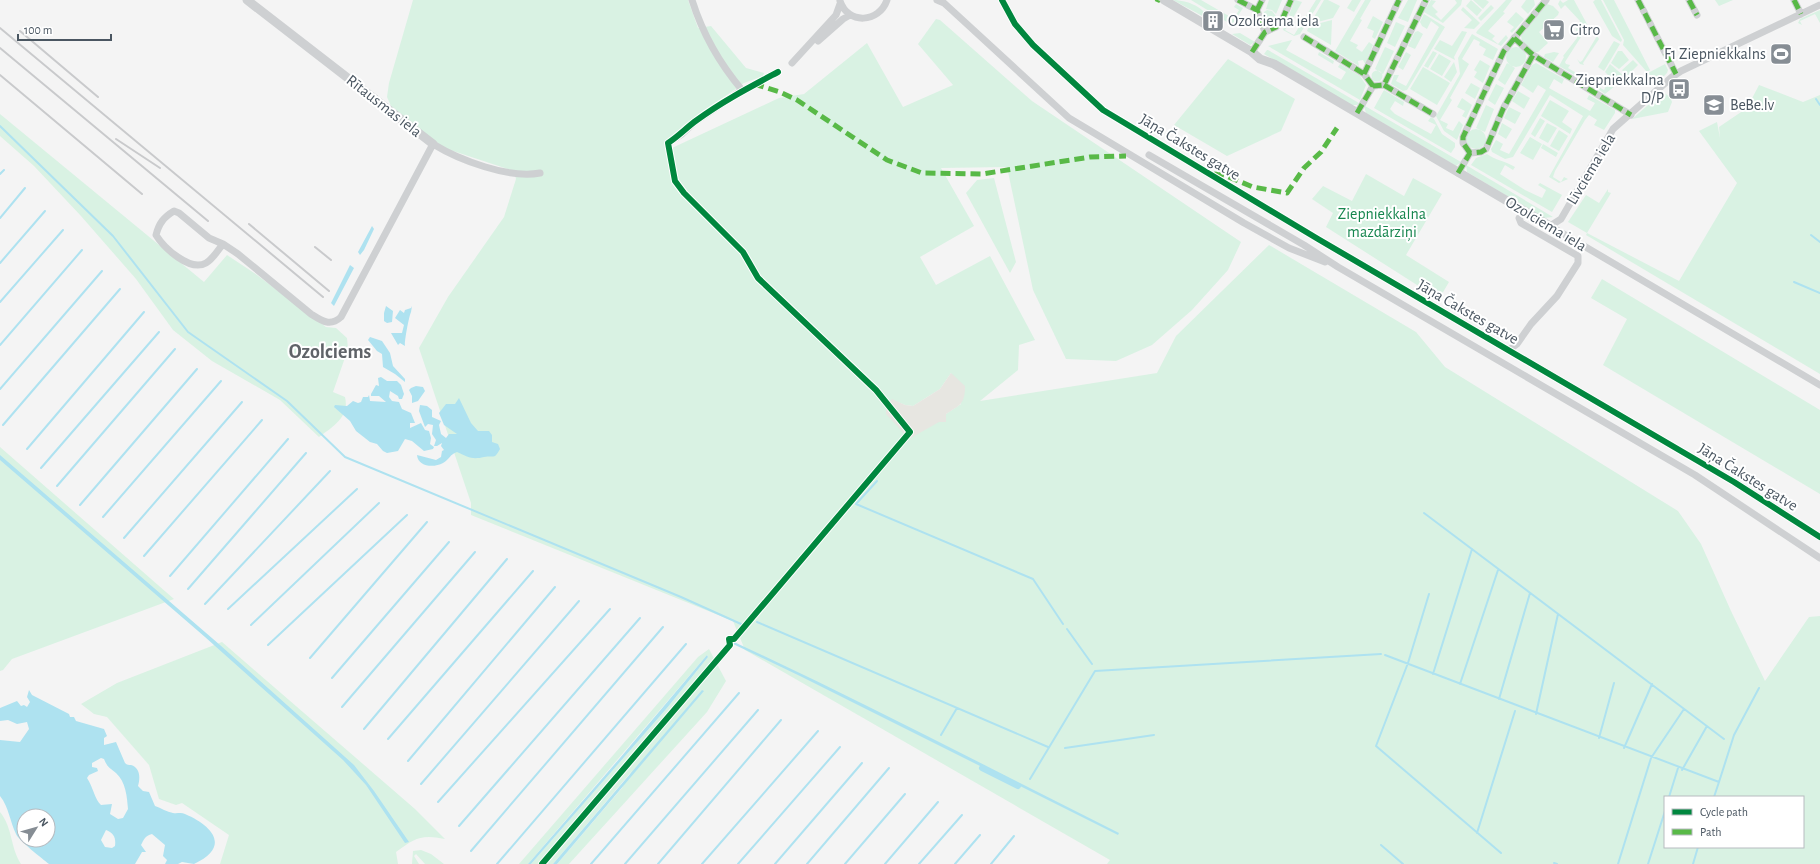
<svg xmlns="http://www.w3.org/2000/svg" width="1820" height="864" font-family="'Alegreya Sans',sans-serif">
  <rect width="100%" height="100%" fill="#f4f4f4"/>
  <path fill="#d9f2e3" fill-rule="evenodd" d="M413,0H688L698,28L711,26L746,68L764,73L763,76L744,83L683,126L675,136L672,148L779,98L804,94L867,43L903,107L953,85L918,44L936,19L940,20L1032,101L1241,242L1228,270L1192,310L1152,345L1116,361L1066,359L1033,290L1007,167L941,168L974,226L920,257L936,285L990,256L1035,340L1019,345L1018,370L980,401L1157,373L1176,336L1269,245L1416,332L1445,367L1678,511L1701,544L1731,611L1765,681L1809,617L1820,616V864H1107L1110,860L745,650L733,621L471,515V503L419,348L448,297L504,217L516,179L514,171L444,148L391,106L387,97L389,83ZM951,373L961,404L946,414L886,406L898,402L905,405L913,406L940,389ZM1665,797H1803V847H1665Z
    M1173,0C1185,0 1204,6 1208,19Z
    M1191,0H1201L1234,19L1239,10L1234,7L1236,4L1243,8L1232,25Z
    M1269,0H1282L1276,14L1272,10L1266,9Z
    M1295,0L1302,2L1293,18L1289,15Z
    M1316,0H1321L1300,34L1294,36L1283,30L1286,21L1290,23L1285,30L1294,35Z
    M1324,0H1328L1340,6L1333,18L1310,24Z
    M1352,0H1361L1354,12L1347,8Z
    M1365,0H1371L1360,19L1362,20L1350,41L1358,45L1356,48L1362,52L1369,42L1373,45L1365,64L1363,60L1358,61L1359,66L1335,51Z
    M1408,0H1417L1408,22L1398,18Z
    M1431,0L1436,1L1432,6L1438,12L1435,14L1441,20L1457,3L1455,0H1462L1461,5L1443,23L1424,12Z
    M1471,0L1482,10L1477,16L1466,6Z
    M1473,0H1486L1489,2L1483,9Z
    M1506,0H1512L1503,12L1505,13L1488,31L1495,36L1492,39L1498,44L1506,35L1508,38L1501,46L1476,33L1477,31Z
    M1526,0H1534L1535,5L1528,14L1521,7Z
    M1560,0L1563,3L1568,0H1574L1588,26L1565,62L1566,64L1570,65L1568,68L1598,86L1597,88L1559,66L1564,57L1563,56L1577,38L1576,29L1580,21L1565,5L1561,9L1558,4Z
    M1595,0H1601L1622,40L1621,42L1612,36L1593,2Z
    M1603,0H1614L1650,70L1647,72L1623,45L1624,40Z
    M1715,0H1733L1719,6Z
    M1547,4L1553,6L1559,12L1558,15L1539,32L1548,43L1538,52H1534L1522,41L1521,36Z
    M1491,5L1494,8L1481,21L1478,18Z
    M1463,7L1480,23L1474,29L1464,28L1472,20L1461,10Z
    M1267,10L1272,11L1276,16L1274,23L1270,26C1264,24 1263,18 1264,12Z
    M1820,10V23L1815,14L1800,21L1802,25L1798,23L1800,19Z
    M1516,12L1524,19L1512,33L1510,31L1514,27L1507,22Z
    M1424,14L1445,27L1407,90L1403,91L1391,84L1394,75H1399L1396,81L1406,86L1439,27L1431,21L1427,29L1422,26L1420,22Z
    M1373,16L1383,22L1375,39L1372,37L1374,31L1367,28Z
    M1332,20L1331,45L1307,31L1309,26Z
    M1396,22L1405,26L1395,47L1387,43Z
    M1418,31L1423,34L1415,49L1408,46L1415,32Z
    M1462,31L1467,32L1454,57L1455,60L1434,49L1440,40L1452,46Z
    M1240,33L1255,42L1250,45L1232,34Z
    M1472,34L1498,49L1493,60L1483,55L1486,49L1479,45L1480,42L1474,39L1462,59L1469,64L1450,98L1452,100L1440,120L1448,124L1446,128L1453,131L1459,121L1463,125L1457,140L1444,131L1436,116L1460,74L1458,58Z
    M1597,36L1599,39L1583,63L1584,65L1580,64L1577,59L1580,62L1582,61Z
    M1292,40L1286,50L1341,80L1346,72L1338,67L1340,64L1360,76L1366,85L1360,100L1268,46Z
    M1614,41L1620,44L1604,71L1598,67Z
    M1385,47L1394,51L1383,74L1375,69Z
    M1506 57a10 10 0 1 1 20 0a10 10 0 1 1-20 0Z
    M1267,50H1268L1359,103L1357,105H1351L1264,54Z
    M1433,51L1437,53L1428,68L1424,66Z
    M1618,51H1622L1629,60L1619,69L1611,63Z
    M1319,52L1334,61L1333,64L1318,55Z
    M1406,52L1411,55L1403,70L1398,67Z
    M1554,52L1559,53L1553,62L1544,57L1545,54Z
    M1439,54L1451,61L1442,76L1430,69Z
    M1228,59L1295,99L1281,131L1227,156L1174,125Z
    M1480,60L1490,66L1483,83L1474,77L1477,72L1474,70Z
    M1633,60L1638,65L1627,76L1622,70Z
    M1454,62L1457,72L1451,82L1444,77Z
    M1507,63L1515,68L1505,85L1498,80Z
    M1536,63L1564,79L1562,84L1554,79L1549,88L1590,111L1595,103L1587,99L1589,95L1615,110V113L1604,130L1594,125L1597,120L1589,115L1585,120L1555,171L1553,177L1561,182L1564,177L1568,179L1559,183L1549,177L1583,116L1550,95L1513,157L1505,159L1492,152L1491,149L1496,140L1503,144L1500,150L1509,154L1546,90L1538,85L1533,93L1521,85L1532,65Z
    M1610,64L1625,77L1617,84L1605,72Z
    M1665,64L1668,70L1667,73L1657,83L1648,73Z
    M1423,67L1450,83L1437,105L1410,89Z
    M1371.5 76a5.5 5.5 0 1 1 11 0a5.5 5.5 0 1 1-11 0Z
    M1607,76L1615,86L1605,94L1598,89L1599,87L1604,90L1606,86L1602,83Z
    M1471,83L1480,88L1475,99L1465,93Z
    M1496,84L1504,88L1495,105L1488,100Z
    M1759,85L1803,102L1820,95V374L1586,235L1587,233L1568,222L1586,195L1599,203L1608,189V192L1611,193L1587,233L1679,281L1737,183L1699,131L1717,122L1720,138L1719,127L1747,108Z
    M1384,90L1404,102L1403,106L1395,101L1390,109L1395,114L1431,134L1436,125L1428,121L1431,117L1434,119L1442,134L1455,143V147L1451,153L1374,108Z
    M1518,91L1530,98L1524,109L1512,101Z
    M1663,92L1670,97L1672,102L1668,112L1632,119Z
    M1462,98L1472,105L1466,118L1462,116L1465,111L1457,107Z
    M1550,100L1569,111L1562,122L1572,129L1570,134L1541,116Z
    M1486,105L1494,109L1485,132L1476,128Z
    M1364,106H1365L1461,162L1456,166L1366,113Z
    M1509,107L1521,113L1515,124L1504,118Z
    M0,114L204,282L227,255L257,275L326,327L336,328L347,338L348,349L333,392L345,397C350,417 332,427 319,437L280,400L212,361L173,330L136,279L81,216L34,166L0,136Z
    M1540,118L1545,121L1535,137L1531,134Z
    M1502,123L1512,129L1506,139L1498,134Z
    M1547,123L1557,128L1548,143L1539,138Z
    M1466 139a10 10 0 1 1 20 0a10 10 0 1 1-20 0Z
    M1559,130L1568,136L1559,151L1550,146Z
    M1530,137L1542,144L1533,160L1520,153Z
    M1543,144L1558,153L1556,157L1541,148Z
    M1487,154C1495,160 1505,161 1515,167L1513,170L1505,165L1500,174L1525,190L1542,198L1546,190L1538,185L1540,183L1562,195L1552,212L1471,165L1476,158Z
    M1466,165L1553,217L1544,218L1467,172Z
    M1366,174L1404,196L1413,178L1442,194L1406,255L1449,282L1439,299L1326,227L1333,213L1312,199L1323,186L1352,201Z
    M994,178L1016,262L1010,273L966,193L977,180Z
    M1602,279L1820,410V494L1603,365L1627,319L1591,298Z
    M0,447L174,599L12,659L3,670L0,671Z
    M222,642L415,809L445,839C421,834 415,838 396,852L398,864H220L229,835L182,803L176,805L159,799L149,765L107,717L94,714L81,704L117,683Z
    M709,649L726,681L707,712L569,864H557L622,788L632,771L553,864H531L667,708L708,657L707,655L528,864H519L698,657Z
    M0,812C13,828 10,847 21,864H0Z
    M421,850L431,854L444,864H425L416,854L414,856L419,864H412L413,851Z"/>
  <path fill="#e7e6e1" d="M951,373L965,386C965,404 960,405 946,414V422H939L909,439L886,414V406L892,399L905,405L913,406L940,389Z"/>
  <path fill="#aee2f0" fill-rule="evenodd" d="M372,226L374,229L364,250L360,255L358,252Z
    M350,265L354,268L334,306L331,303Z
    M386,306L393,311L392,322L387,323L384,321V313Z
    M412,306L411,312C409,316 404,343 405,346L400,343L398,345L391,333H402L404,325L395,318L400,310L404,313L405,310L411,308Z
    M370,337L382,341L390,353L393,366L405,379V382L395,374L383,367L382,354L377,351L368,340Z
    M381,377L387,381H397L401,385L404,394L402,399H399L398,396L390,391L389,397L392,401L399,402L402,409L411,413L415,423H410V428L421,423L425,430L429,431L431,438L430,444L434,447L433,449L424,451L412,441L405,439L398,451L387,453L383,451L377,444L370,442L356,431L350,421L334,407L335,405L347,406L353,401L358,403L361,402L363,397H368L369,395L370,401L386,402L379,396H371V394L376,385L379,386L378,378Z
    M416,386L423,387L425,391L418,401L412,403V396L409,390L411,388Z
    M459,398L471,423L478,431H489L492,435V442L498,444L500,449C494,460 495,455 484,457C472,460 468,457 457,452C450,454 449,460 443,463C434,468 418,467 417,455L436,460L441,457L442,451L444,450L441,446L442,443L437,446H434L436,440L432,434L433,425L428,424L425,427L419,411L420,405L427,406L432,410V417L441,421L439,425L441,434L446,438L449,434H457L444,425L439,413L446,404H455Z
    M0,455L220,645L354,765L374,791L409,842L405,843L366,785L343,760L205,637L0,460Z
    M734,642C864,702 991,769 1119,833L1118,835L800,676L733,644Z
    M707,655L708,657L667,708L531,864H528L620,758Z
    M29,690L32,695L69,714L70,717H74L76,721L104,729L107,736L104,738V745L116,742L125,763C127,765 129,765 131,765C141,768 140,779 138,786L143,791L149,792L155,806C161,808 167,812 173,813C177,814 181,812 185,814C213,826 231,847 194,864L182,862L178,864H165L167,860L163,856L165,845L152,834C145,836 144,839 141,845L146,852H142L135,864H49C43,859 18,840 16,834C10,822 9,807 0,796V740L20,742L29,729L27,722L17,724L8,720L0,721V708L17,701L21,706L24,705L27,707L30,702L27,697ZM101,758L104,759C107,767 110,768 116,773C126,782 127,797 128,809L123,818L118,819L110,814L112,804L101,805C95,800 93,787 87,778L89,775L98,771L97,768L92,767V763ZM24,816H48V840H24ZM106,830C114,833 116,838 115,846L112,848L105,847L101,840Z
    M702,690L704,691L557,864H553Z"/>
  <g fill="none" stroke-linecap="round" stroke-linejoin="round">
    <path stroke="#aee2f0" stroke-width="2" d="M1816,99L1820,105
      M0,126L113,236L188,332L287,401L345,457L681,597L741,624
      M0,174L4,170
      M0,218L25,188
      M1811,235L1820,242
      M0,263L45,211
      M1794,282L1820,293
      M0,302L63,230
      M0,345L82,250
      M0,389L102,271
      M3,425L120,289
      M27,449L144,312
      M41,468L159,332
      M877,481L856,504L1033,579L1063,624
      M57,486L175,349
      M80,505L197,369
      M1424,513L1724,739
      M103,517L221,381
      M124,538L242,402
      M144,556L262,420
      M170,576L288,439
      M188,589L306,453
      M1429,594L1408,663L1376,746L1501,853
      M205,604L330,471
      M228,609L357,489
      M757,622L1048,747
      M251,625L379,503
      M1067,629L1092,664
      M268,645L407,515
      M1385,655L1719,782L1734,735L1759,688
      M310,658L427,522
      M1433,674L1472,549
      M332,678L449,542
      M1460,684L1498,570
      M1499,699L1530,593
      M342,707L475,552
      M1536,714L1558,614
      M364,729L507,559
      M941,735L957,708
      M1599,738L1614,683
      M388,739L533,571
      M1065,748L1154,735
      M1624,748L1652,684
      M408,761L555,587
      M1682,770L1707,726
      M1030,779L1095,671L1381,654
      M421,784L579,601
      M1669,797L1678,768
      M1714,797L1719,782
      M438,802L610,609
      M459,826L640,618
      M1477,833L1515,711
      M1381,845L1403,864
      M471,851L663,627
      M1554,863L1557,864
      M497,864L686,644
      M591,864L739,693
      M625,864L758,710
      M658,864L781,720
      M702,864L818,731
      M738,864L840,747
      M775,864L862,763
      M807,864L889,768
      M845,864L905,794
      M885,864L938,802
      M919,864L962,815
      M955,864L980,835
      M991,864L1014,836
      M1618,864L1651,758L1684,709
      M1648,864L1665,811
      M1693,864L1698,847"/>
    <path stroke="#aee2f0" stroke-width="6" d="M982,768L1018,786"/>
    <path stroke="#ced0d2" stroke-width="7" d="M937,0L944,3L968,25L1069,118L1244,223L1289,248L1325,262
      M1002,0L1015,24L1033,45L1103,110L1318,239L1734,482L1820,537
      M1238,0L1257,10L1265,32
      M1638,0L1676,74
      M1689,0L1697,15
      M1794,0L1801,14
      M840,1C848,25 879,23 887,0
      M1257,10L1262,0
      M1304,37L1364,74
      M1514,38L1533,55L1631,115
      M818,41L843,19L850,15
      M1252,52L1265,32L1276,27L1281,22L1291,0
      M792,63L836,15L840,4
      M1384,85L1433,114
      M1373,86L1364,74L1399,0
      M1357,113L1373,86L1384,85L1426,0
      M668,143L682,134L696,121L742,90C720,64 702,32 692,0
      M1470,153L1463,143V137L1504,51L1546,0
      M1149,155L1304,245L1338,267L1695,475L1820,558
      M1458,173L1470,153L1481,152L1486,149L1503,109L1533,55
      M1550,226L1561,219L1613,129L1672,77L1681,71L1820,5
      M1550,226L1820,385
      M223,244C218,250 213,259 206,263C190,272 164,248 156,235C159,223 164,217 174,211L179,213L209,238L223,244L238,254L311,314C322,321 330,327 341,317L433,144C459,160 509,179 540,173
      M1509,350L1517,344L1531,324L1557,296L1578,263V256L1521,223L1519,218L1524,211"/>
    <path stroke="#ced0d2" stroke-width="9" d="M247,0L433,144
      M1164,0L1252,52L1260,59L1274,64L1550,226"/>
    <path stroke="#c9cacc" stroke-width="2" d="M0,28L323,297
      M20,31L98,97
      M0,48L208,221
      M0,75L142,194
      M116,139L160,168
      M249,224L329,291
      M315,247L331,260"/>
    <path stroke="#58b947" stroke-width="5" stroke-dasharray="10 5" stroke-linecap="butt" d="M1238,0L1257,10L1265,32
      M1638,0L1676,74
      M1689,0L1697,15
      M1794,0L1801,14
      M1157,2L1158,0
      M1257,10L1262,0
      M1304,37L1364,74
      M1514,38L1533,55L1631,115
      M1252,52L1265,32L1276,27L1281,22L1291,0
      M754,84L780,92L797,100L887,160L922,173L982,174L1090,157L1126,156
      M1384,85L1433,114
      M1373,86L1364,74L1399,0
      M1357,113L1373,86L1384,85L1426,0
      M1470,153L1463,143V137L1504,51L1546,0
      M1458,173L1470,153L1481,152L1486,149L1503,109L1533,55
      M1214,174L1224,175L1253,187L1287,193L1304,168L1321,152L1337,128"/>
    <g stroke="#fff" stroke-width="8">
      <path id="cycleway" d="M1002,0L1015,24L1033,45L1103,110L1318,239L1734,482L1820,537
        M542,864L730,645L729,639H734L910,432L876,390L758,278L743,252L684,193L675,181L668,143C679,136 687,127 697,120C723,101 750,87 778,72"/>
    </g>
    <use href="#cycleway" stroke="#00873e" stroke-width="6"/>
  </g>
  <defs>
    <g id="building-square" transform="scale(1.15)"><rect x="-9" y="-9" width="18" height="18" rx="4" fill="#868d94" stroke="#fff"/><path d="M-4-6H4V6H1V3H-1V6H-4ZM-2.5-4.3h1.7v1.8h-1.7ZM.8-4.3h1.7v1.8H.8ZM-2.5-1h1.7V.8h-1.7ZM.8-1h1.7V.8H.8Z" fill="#fff"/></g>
    <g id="supermarket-square" transform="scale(1.15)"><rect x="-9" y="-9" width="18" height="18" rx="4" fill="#868d94" stroke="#fff"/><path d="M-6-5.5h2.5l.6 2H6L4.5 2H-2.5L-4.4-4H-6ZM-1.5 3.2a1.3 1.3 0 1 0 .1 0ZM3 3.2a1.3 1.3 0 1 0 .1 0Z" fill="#fff"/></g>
    <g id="stadium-square" transform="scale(1.15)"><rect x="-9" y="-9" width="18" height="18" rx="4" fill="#868d94" stroke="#fff"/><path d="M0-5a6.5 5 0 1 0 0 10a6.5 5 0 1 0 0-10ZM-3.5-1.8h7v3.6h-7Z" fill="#fff"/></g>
    <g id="bus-square" transform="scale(1.15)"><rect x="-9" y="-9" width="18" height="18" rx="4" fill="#868d94" stroke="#fff"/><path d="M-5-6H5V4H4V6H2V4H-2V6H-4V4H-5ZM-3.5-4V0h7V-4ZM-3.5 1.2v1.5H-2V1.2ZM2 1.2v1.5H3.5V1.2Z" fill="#fff"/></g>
    <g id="school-square" transform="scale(1.15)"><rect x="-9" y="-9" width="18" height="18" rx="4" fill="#868d94" stroke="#fff"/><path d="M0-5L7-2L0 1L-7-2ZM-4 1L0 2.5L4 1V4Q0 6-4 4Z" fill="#fff"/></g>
  </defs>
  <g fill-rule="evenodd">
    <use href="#building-square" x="1213" y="21"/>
    <use href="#supermarket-square" x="1554" y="30"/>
    <use href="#stadium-square" x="1781" y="54"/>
    <use href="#bus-square" x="1679" y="89"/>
    <use href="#school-square" x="1714" y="105"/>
  </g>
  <g text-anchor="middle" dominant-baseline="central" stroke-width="4" stroke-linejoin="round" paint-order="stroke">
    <g font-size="16" fill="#4a5661" stroke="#fff" text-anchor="start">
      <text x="1228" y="21">Ozolciema iela</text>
      <text x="1570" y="30">Citro</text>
      <text x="1766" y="54" text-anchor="end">F1 Ziepniekkalns</text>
      <text x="1664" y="80" text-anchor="end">Ziepniekkalna<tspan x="1664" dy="18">D/P</tspan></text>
      <text x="1730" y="105">BeBe.lv</text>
    </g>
    <g font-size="16" fill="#4a5661" stroke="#fff">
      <text transform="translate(384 106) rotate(38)">Rītausmas iela</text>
      <text transform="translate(1190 147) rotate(31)">Jāņa Čakstes gatve</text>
      <text transform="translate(1591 169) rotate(-59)">Līvciema iela</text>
      <text transform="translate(1546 224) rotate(31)">Ozolciema iela</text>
      <text transform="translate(1468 312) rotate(30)">Jāņa Čakstes gatve</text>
      <text transform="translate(1748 477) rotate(32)">Jāņa Čakstes gatve</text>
    </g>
    <g font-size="16" fill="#17864f" stroke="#fff">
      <text x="1382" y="214">Ziepniekkalna<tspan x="1382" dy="18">mazdārziņi</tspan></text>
    </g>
    <g font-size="20" font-weight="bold" fill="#5f6368" stroke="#fff">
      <text x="330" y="352">Ozolciems</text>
    </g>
  </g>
  <rect x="1664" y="796" width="140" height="52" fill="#ffffff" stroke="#b7bbc0"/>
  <rect x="1672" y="809" width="20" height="6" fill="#00873e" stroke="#b7bbc0"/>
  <text x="1700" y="816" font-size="12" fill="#4a5661">Cycle path</text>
  <rect x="1672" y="829" width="20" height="6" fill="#58b947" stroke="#b7bbc0"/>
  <text x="1700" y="836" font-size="12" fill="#4a5661">Path</text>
  <g transform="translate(36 828) rotate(53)"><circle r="19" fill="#ffffff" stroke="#b7bbc0"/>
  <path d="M0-3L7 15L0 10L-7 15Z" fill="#868d94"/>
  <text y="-6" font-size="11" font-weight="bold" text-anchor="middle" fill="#4a5661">N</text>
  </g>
  <path d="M18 34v6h93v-6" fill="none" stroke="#4a5661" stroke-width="2"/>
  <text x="24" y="34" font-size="12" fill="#4a5661" stroke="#ffffff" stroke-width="3" paint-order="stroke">100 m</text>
</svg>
